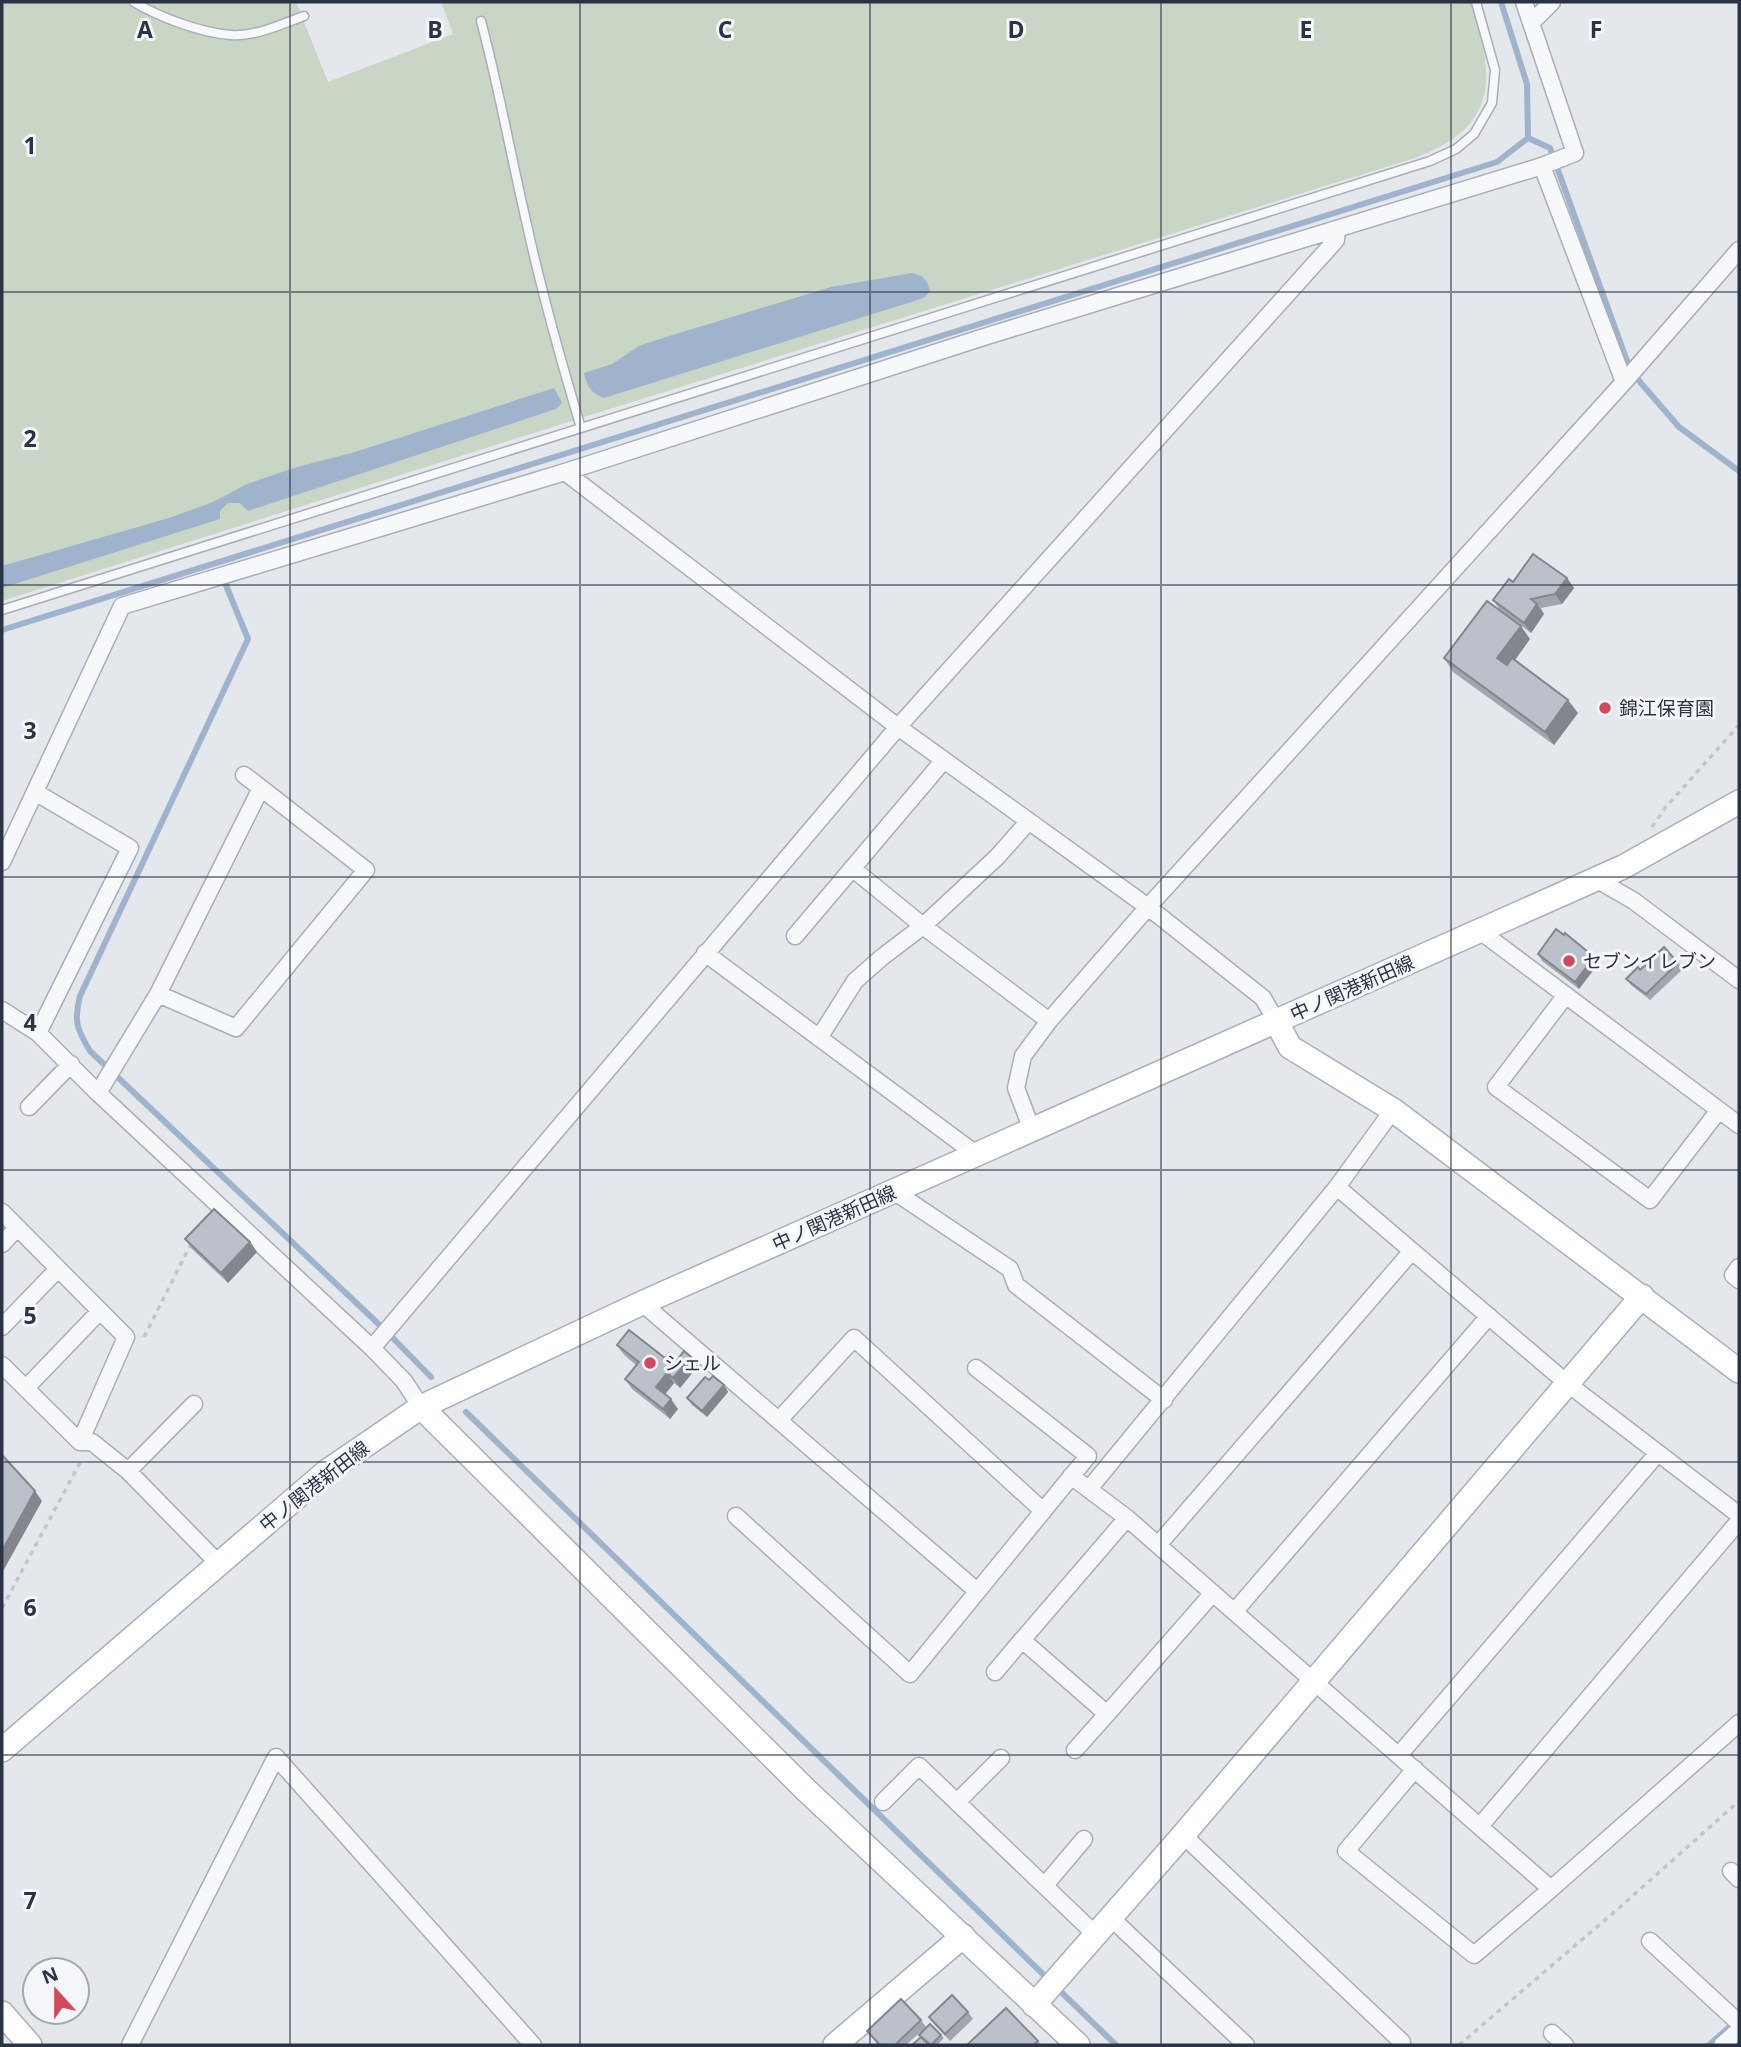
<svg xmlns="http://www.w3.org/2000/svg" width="1741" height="2047" font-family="'Open Sans','Noto Sans JP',sans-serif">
  <rect width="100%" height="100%" fill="#e4e7ec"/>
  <path fill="#c9d6c5" d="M2,2H296L328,82L453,34L441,2H1471C1495,77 1500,126 1415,158L565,423L2,601Z"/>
  <path fill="#9fb4cc" d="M912,273C924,276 927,279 930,291L924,298L604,398C591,393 586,386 584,373L612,364L639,346L666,337L831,287Z
    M554,388L562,403L556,409L248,511L240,503H228L220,511V519L2,588V566L169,518L213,502L247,484L297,467L355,452Z"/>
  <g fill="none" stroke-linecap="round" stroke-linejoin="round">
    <path stroke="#9fb4cc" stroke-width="6" d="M1501,2L1527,84L1528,138
      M1528,138L1550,148L1627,361L1640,382L1679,427L1739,471
      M223,578L248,639L80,996C74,1021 76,1028 90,1051L386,1331L431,1377
      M2,630L1497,162L1528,138
      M466,1412L1049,1980
      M1057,1988L1116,2045
      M1709,2045L1735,2022"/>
    <g stroke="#a9aeb7" stroke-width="11">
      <path id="lane" d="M134,2C159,17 201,33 231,35C255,37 282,24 304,16
        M481,21C499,88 511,157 527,225C542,294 561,361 581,428
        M2,610L1430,161L1456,149L1474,134L1492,103L1495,70L1476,2"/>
    </g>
    <g stroke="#a9aeb7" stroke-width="19">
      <path id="street" d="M1531,23L1552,2
        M1542,166L1624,382
        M565,472L898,727L1148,907L1263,998L1276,1021
        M244,775L261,788
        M35,792L130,848L38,1033
        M2,862L122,606L565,472L987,336L1542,166L1575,153L1524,2
        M852,868L923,926L1049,1021
        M1596,879L1634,901L1739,980
        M1480,931L1739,1125
        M795,936L944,760
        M705,953L977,1155
        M1566,995L1496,1087L1650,1200L1719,1110
        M2,1010L38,1033L98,1093L372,1348L404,1381L421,1407
        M819,1038L855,981L881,958L923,926L997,857L1029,821
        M98,1093L158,994L261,788L366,870L236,1028L158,994
        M29,1107L71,1064
        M1032,1130L1016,1088L1023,1056L1049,1021L1148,907L1624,382L1739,250
        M1337,1187L1568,1384L1739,1515
        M895,1192L1010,1269L1016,1285L1164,1400
        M2,1212L126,1337L80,1442
        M2,1244L17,1228
        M1739,1267L1733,1275L1739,1280
        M642,1303L977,1591
        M2,1327L58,1269
        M372,1348L898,727L1336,240L1337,229
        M2,1365L80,1442H92L128,1471L219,1564
        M26,1388L100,1311
        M779,1420L854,1338L1042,1510
        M128,1471L194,1404
        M1071,1476L1127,1518L1551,1889L1739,1723
        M1089,1489L1337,1187L1393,1110
        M736,1516L910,1674L1088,1456L976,1368
        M1127,1518L1022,1640L1107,1714L1213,1593
        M1158,1545L1412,1251
        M1235,1611L1489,1316
        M995,1672L1022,1640
        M1075,1750L1107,1714
        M1399,1755L1657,1454
        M1415,1769L1346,1851L1474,1955L1551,1889
        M883,1802L919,1766L1096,1935
        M957,1802L1001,1758
        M1480,1826L1739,1521
        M1183,1835L1402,2042
        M1731,1871L1739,1879
        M1045,1885L1084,1839
        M1111,1918L1246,2045
        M1650,1941L1739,2023
        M1552,2033L1565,2045
        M130,2045L276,1757L533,2045
        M1722,2045L1739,2030"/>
    </g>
    <g stroke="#a9aeb7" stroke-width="26">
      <path id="secondary" d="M1276,1021L1290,1047L1393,1110L1739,1371
        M421,1407L806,1790L1078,2045
        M2,1750L326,1472L421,1407L642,1303L1623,867L1739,802
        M1034,2005L1183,1835L1642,1296
        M2,2013L30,2045
        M835,2045L963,1936"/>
    </g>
    <path stroke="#c2c5cb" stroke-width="3.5" stroke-dasharray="5 5" stroke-linecap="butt" d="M1652,827L1665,808L1739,725
      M144,1337L191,1244
      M2,1608L82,1459
      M1459,2045L1619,1908L1739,1801"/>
    <use href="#lane" stroke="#f7f8fa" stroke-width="8"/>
    <use href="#street" stroke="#f7f8fa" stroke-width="16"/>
    <use href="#secondary" stroke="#fff" stroke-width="23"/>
  </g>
  <path fill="#a1a5ae" d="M1567,578L1574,588L1562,604L1541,608L1544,614L1531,633L1500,610L1493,600L1513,582Z
    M1530,639L1515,660L1578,713L1554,745L1453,672L1444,658Z
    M1538,954L1594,957L1598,964L1579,989L1542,961Z
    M1678,963L1683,969L1650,1000L1631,985L1626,979L1640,970Z
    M185,1239L250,1242L257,1252L228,1283L192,1249Z
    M617,1345L665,1358L677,1360L698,1366L680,1388L674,1383L665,1394L678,1409L670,1419L632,1389L625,1379L636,1365L624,1355Z
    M709,1380L724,1385L728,1392L707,1417L692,1405L687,1398Z
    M968,2012L973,2019L950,2041L934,2024L929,2017Z
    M921,2020L926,2027L906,2045H879L867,2031Z
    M941,2035L944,2038L937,2045H912L921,2037Z
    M1038,2041L1041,2045H967Z"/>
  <path fill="#83868d" d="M1567,578L1574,588L1562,604L1555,594Z
    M1537,604L1544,614L1531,633L1524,623Z
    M1521,626L1530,639L1507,671L1497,658Z
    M1568,700L1578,713L1554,745L1545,732Z
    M1594,957L1598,964L1579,989L1575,982Z
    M250,1242L257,1252L228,1283L221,1273Z
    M691,1357L698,1366L680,1388L673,1378Z
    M667,1373L674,1383L663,1397L656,1387Z
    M724,1385L728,1392L707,1417L702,1411Z
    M671,1399L678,1409L670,1419L663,1409Z
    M35,1491L42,1501L2,1573V1551Z"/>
  <path fill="#bbc0ca" stroke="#83868d" stroke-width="2" d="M1533,554L1567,578L1555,594L1531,599L1537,604L1524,623L1493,600L1509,579L1513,582Z
    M1487,601L1521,626L1497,658L1507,665L1512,658L1568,700L1545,732L1444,658Z
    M1556,929L1564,935L1565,933L1594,957L1575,982L1538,954Z
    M1664,947L1678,963L1646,994L1626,979L1638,967L1640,970Z
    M214,1209L250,1242L221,1273L185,1239Z
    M629,1330L665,1358L669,1353L677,1360L684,1351L691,1357L673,1378L667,1373L656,1387L671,1399L663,1409L625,1379L639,1362L617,1345Z
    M713,1376L724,1385L702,1411L687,1398L705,1377L709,1380Z
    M2,1455L35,1491L2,1551Z
    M952,1995L968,2012L945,2034L929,2017Z
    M901,1999L921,2020L895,2045H880L867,2031Z
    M1006,2008L1038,2041L1033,2045H967Z
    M930,2024L941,2035L931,2045L919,2035Z
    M921,2037L929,2045H912Z"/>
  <path fill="none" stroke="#2b3445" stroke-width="2" stroke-opacity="0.55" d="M290,2V2045M580,2V2045M870,2V2045M1161,2V2045M1451,2V2045M2,292H1739M2,585H1739M2,877H1739M2,1170H1739M2,1462H1739M2,1755H1739"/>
  <g fill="#d1495b" stroke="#f4f6f9" stroke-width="2.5">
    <circle cx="1605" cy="708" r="7"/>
    <circle cx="1569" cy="961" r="7"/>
    <circle cx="650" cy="1363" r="7"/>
  </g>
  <g text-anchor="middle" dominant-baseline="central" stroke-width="6" stroke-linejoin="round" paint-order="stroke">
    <g font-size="19" fill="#2b3445" stroke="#f4f6f9" text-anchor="start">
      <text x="1619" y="708">錦江保育園</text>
      <text x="1583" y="961">セブンイレブン</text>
      <text x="664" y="1363">シェル</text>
    </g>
    <g font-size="19" fill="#2b3445" stroke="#f4f6f9">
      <text transform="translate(1352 988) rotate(-24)">中ノ関港新田線</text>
      <text transform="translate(834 1218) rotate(-24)">中ノ関港新田線</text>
      <text transform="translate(314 1486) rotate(-38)">中ノ関港新田線</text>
    </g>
  </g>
  <g font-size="23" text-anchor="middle" font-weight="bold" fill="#2b3445" stroke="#f4f6f9" stroke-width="6" stroke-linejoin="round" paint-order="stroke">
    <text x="145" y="38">A</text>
    <text x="435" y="38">B</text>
    <text x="725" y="38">C</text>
    <text x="1016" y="38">D</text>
    <text x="1306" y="38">E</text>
    <text x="1596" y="38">F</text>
    <text x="30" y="154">1</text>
    <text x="30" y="447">2</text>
    <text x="30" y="739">3</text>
    <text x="30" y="1031">4</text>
    <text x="30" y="1324">5</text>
    <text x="30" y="1616">6</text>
    <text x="30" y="1909">7</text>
  </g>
  <rect width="1741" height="2047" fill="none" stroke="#2b3445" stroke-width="7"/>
  <g transform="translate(56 1991) rotate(339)"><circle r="33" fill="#f4f6f9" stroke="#a4a8b1" stroke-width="2"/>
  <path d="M0-5L12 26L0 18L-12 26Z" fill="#d1495b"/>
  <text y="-10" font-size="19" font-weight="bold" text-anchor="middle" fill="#2b3445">N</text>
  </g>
</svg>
